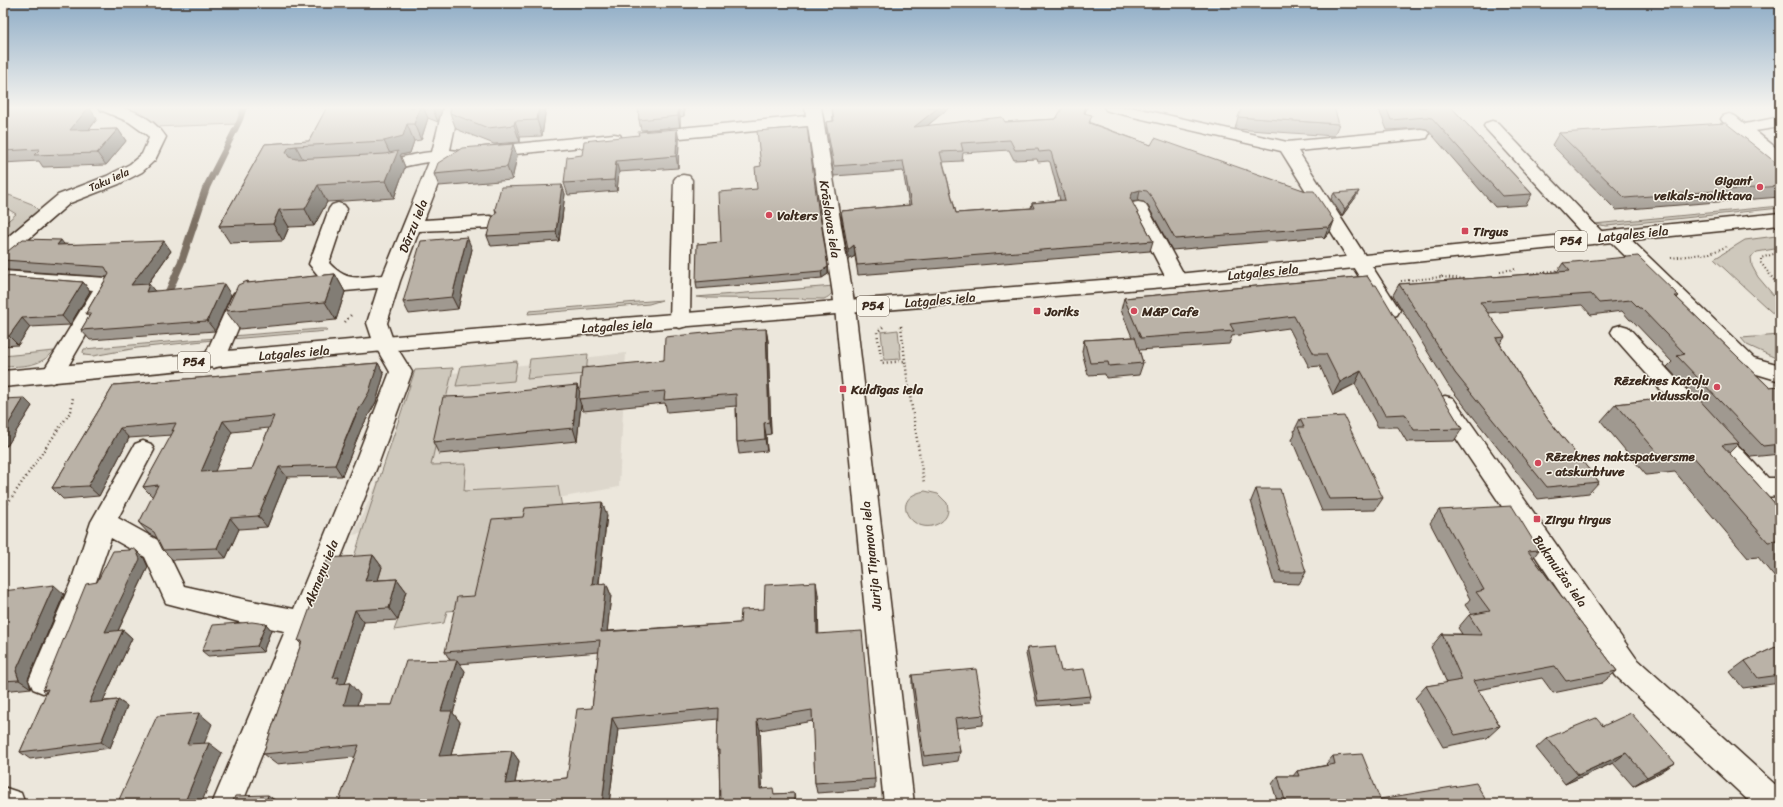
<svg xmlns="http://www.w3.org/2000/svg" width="1783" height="807" font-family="Sriracha,sans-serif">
  <rect width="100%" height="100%" fill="#ece7dc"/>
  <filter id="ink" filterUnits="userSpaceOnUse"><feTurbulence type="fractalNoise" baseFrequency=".025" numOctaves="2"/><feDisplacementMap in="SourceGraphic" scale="8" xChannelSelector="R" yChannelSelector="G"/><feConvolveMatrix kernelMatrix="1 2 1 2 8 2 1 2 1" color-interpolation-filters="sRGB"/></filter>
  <g filter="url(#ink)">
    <path fill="#ddd7cc" d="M626,353L619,487L353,535L427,376Z"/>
    <path fill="#cec8bc" stroke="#84796d" d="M116,107H243L238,124L153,127Z
      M9,195L32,204L38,210L32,219L3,242V225L16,214L3,206Z
      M1780,206V208L1607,226L1594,224Z
      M1776,236L1780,240V248L1757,252L1751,257L1752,266L1758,277L1780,303V320L1714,259L1745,240Z
      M834,286C833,293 831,296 824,299L706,298L696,297Z
      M662,300L649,304L528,314L529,311Z
      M320,329H326L327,331L231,339L232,336Z
      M898,330L901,359L884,360L881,332Z
      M1780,335V360L1747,345L1741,338Z
      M215,338L213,340L137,348L93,356L84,355L83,352L84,349Z
      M54,351C40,367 23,366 3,367V356Z
      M588,354L586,374L527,379L530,359Z
      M517,361L514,381L456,386L461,366Z
      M453,368L431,465L466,464L464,491L558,486L564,518L483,608L447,611L444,623L394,630L398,620L374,593L381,567L350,569L415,370Z
      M925,491L938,494L947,503C949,511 948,517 941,522C915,540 885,498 925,491Z"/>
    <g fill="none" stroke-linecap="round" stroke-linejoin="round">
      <path fill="#7c7064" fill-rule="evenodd" d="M241,107H247L243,120L210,188L185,263L169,300L168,302H162L161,300L177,263L202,188L237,120Z"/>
      <g stroke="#3b2a1e" stroke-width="3">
        <path id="minor" d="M99,107C124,103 152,116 166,137L155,160L142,172L119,184L70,203L10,255L3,257V241L58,195L107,176L130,164L142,154L149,138L147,135L129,122L101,110Z
          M443,107H459L450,150L459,151L461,155L459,159L447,161L424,220L490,216L496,218L499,222L496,226L490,228L419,231L400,281L387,323L394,343L412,372L379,462L242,804H212L285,631L247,624L166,603L145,557L111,538L89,602L53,689L43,693L33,689L29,680L71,582L91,522L135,444L143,441L151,444L154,450L118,518L163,543L184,586L247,600L294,609L355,462L390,372L374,344L367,323L378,288L312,294L305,292L302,287L305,282L322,280L309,264L329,209L332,205L338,203L344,205L347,209L329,263C348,283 357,277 383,275L429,162C408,164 386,174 366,169L363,165L366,161C374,159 383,160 391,159C405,157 418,153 432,152Z
          M805,107H821L855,308L914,804H884L835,308L808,126L648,141L642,140L640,136L642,132L648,131L806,116Z
          M1104,107H1131L1287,142L1421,129L1427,130L1429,134L1427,138L1421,139L1298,151L1400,310L1397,315L1390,317L1383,315L1281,151L1112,112L1106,110Z
          M1729,114L1735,116L1745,124L1780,117V127L1755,131L1780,151V164L1774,163L1723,122L1721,119L1723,116Z
          M1492,121L1498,123L1604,234L1606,238L1604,242L1597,244L1590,242L1486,129L1484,126L1486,123Z
          M614,134L620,135L622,139L620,143L485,157L479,156L477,152L479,148L485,147Z
          M683,175L689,176L692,180L690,321L687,326L680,328L673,326L670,321L674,180L677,176Z
          M1138,202L1144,203L1147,207L1187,280L1184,285L1177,286L1170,285L1167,280L1129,207L1132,203Z
          M1616,230L1623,232L1754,358L1780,365V381L1740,369L1609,240L1607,236L1609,232Z
          M3,271L106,278L113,279L116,284L60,380L52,383L44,380L41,375L93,290L3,283Z
          M246,288L253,290L256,295L249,302L225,360L221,365L214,368L207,365L203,360L231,298L234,293Z
          M1621,325L1628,327L1768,478H1780V496L1762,497L1754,495L1614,337L1611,332L1614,327Z
          M1445,396L1453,398L1636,658L1780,789V804H1752L1616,676L1437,410L1434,404L1437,398Z
          M3,787L21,793L25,804H3Z"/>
      </g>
      <g stroke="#3b2a1e" stroke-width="3">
        <path id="major" d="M1780,213V225L1177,286L384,351L3,387V371L384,337L1177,274Z"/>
      </g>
      <path stroke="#3b2a1e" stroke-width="2" stroke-dasharray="1 2.5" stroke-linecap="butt" d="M1780,252L1761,258V263L1780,288
        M1671,258L1710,253L1726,247
        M1500,271L1517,269
        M1528,274L1561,270
        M1442,277L1465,279
        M1401,281L1442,277L1441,276"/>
      <path stroke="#3b2a1e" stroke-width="2.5" stroke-dasharray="1 3" stroke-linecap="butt" d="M345,322L351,315
        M901,326L907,377L924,483
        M883,327L877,332L882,363L905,361
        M3,510L71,411L73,397"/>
      <use href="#minor" fill="#f7f3e8" fill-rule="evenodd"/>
      <use href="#major" fill="#f7f3e8" fill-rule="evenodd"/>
    </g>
    <path fill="#a09990" stroke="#3b2a1e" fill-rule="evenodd" d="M3,107L87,108L97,119L89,130L118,129L126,141L106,165L43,167L39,161L3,163Z
      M327,107H443L438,122L428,118L421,140L414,141L410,153L400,155L405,167L394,198L327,202L314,226L289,227L283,241L230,243L219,226L265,144L309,141Z
      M451,107H546L542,136L520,137V142L494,144L456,129L450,113Z
      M638,107H684V116L680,117V127L641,130L639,120Z
      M832,107H950L927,126L1056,119L1063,107H1087L1085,113L1091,123L1151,145L1306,191L1330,232L1324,239L1322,237L1172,250L1148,206L1144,202L1138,201L1132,202L1153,241L1150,251L858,275L855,256L848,260L842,221L841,211L909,205L903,171L834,176L827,132L826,122L833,121ZM1009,150L1014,160L1037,159L1038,162L1048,161L1050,162L1060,200L1032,203L1031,208L956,213L943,162L962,161L963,153Z
      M1378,107H1451L1532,194L1526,205L1495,207L1427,129L1421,128L1387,130Z
      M1238,117L1339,124L1334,136L1235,129Z
      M1559,133L1780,166V197L1616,210L1552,145Z
      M639,135L679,140L678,168L619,172L617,191L568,195L564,183L582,155Z
      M517,156L512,180L439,186L434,174Z
      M562,185L565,194L559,241L491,246L487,236L496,213L495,209Z
      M1334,193L1356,197L1342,216L1331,199Z
      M819,215L828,267V274L822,278L697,289L696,282L721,242Z
      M64,244L171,251L148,284L155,291L231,295L215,331L90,340L81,330L89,317L86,313L107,277L7,270L3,265V255Z
      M472,249L458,309L409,314L403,302Z
      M1563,263L1679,296L1677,298L1769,387L1780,386V454L1751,457L1738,444L1729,453L1780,509V584L1758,557L1748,558L1675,472L1646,475L1601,421L1616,404L1693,395L1667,367L1672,362L1632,320H1630L1622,311L1591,315L1582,305L1487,313L1505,337L1500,344L1547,418L1599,482L1589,493L1538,499L1448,385L1393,295L1399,284L1557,272Z
      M335,274L345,292L336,320L239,329L226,311L248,281L249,283Z
      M3,276L83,282L90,291L70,325L30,327L18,345L3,346Z
      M1367,276L1462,429L1454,441L1407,442L1398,427H1378L1355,384L1333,395L1320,366L1309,367L1289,328L1232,336L1229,344L1139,350L1143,363L1139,375L1106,378L1105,374L1088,375L1082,352L1084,340L1132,337L1121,310L1124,298Z
      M766,329L768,341L771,434L766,435L767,451L739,454L737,442L736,406L667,412L665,403L583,411L581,405L577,441L439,454L433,442L580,391L664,360Z
      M378,363L384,374L376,402L361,429L342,476L287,477L267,527L239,529L226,558L173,560L163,550L157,538L149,534L139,523L153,497L143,487L172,435L129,438L99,496L63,499L52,488L114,385ZM269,428L252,469L214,472L232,432Z
      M3,399L32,406L7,446H3Z
      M1300,419L1383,498L1375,510L1322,511L1292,440L1295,433L1294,431Z
      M1256,489L1306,572L1299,584L1274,583L1251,501Z
      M1439,510L1539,550L1533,558L1617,671L1602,683L1553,693L1542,678L1478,690L1500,726L1487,738L1443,747L1415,698L1426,686L1447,683L1431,647L1442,634H1462L1458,628L1469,615H1472L1465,605L1470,599L1430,523Z
      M607,515L599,584L606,583L611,595L607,631L740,623L764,609L818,594V634L875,779V789L817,793L815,783L813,721L760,730L762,789L774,794L794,793L796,804H720L719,757L717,750L718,719L618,729L609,804H338L355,757L276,764L263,754L301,644L298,641L373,555L382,567L378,580L397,579L406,591L398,620L364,622L345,684L360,695L357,705H392L450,660L445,652L474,596ZM599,652L592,708L567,778L515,783L519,761L512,751L451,755L460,722L453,713L465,671L459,664Z
      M136,550L144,558L148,567L118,631L123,630L132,638L103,701L118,700L127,706L110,748L30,759L20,752L47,692L43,690L97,582Z
      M3,591L64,594L28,679L31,688L3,691Z
      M266,624L271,630L263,652L208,656L202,651Z
      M1780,645V683L1743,688L1730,672L1745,661Z
      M1027,648L1061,671L1091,696L1089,702L1037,706L1026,654Z
      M912,675L984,715L983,725L956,728L960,752L958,761L923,766L912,686Z
      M1603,726L1661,772L1633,786L1613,763L1565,784L1536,748L1547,738Z
      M1333,756L1380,799L1488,804H1278L1272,784L1278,776H1293L1297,771L1327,765L1326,764Z"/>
    <path fill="#827d75" stroke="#3b2a1e" d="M75,107H86L88,108L89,107L97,119L79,142L70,130Z
      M420,107H423L428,118L421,140L414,124Z
      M432,107H443L438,122Z
      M539,107H546L542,136L537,120Z
      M678,107L680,117V127L678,116Z
      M682,107H684V116Z
      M939,107H950L913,137L914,127Z
      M1085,107H1087L1082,122L1084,113Z
      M515,121L520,137V142L514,125Z
      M407,124L414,141L410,153L400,155L405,167L394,198L386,181L392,158L384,141Z
      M118,129L126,141L106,165L97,153Z
      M677,129L679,140L678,168L676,156Z
      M513,144L517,156L512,180L507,167Z
      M296,146L305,163L294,169L286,152L289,147Z
      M616,161L619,172L617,191L614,180Z
      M318,185L327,202L314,226L305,209Z
      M562,185L565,194L559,241L556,232Z
      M1140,190L1138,201L1131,202L1130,198L1133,192Z
      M1359,191L1356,197L1342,216L1345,209Z
      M279,210L289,227L283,241L273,224Z
      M1334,221L1330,232L1324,239L1328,229Z
      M467,237L472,249L458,309L452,297Z
      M61,240L69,251L57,245Z
      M164,241L171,251L139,296L131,285Z
      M854,245L855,256L848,260V250Z
      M828,267V274L822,278L821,271Z
      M335,274L345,292L336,320L325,302Z
      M83,282L90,291L70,325L62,316Z
      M149,284L157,294L146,292Z
      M224,284L231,295L215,331L207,321Z
      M22,318L30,327L18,345L9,336Z
      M766,329L768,341L771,434L769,422Z
      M378,363L384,374L376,402L361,429L342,476L335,465Z
      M1361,371L1355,384L1333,395L1340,382Z
      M577,385L582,397L579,399L581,405L577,441L573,428Z
      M24,398L32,406L7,446L3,442V433Z
      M223,421L232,432L210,483L201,472Z
      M764,423L766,435L767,451L765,439Z
      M120,428L129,438L99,496L88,486Z
      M279,467L287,477L267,527L258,516Z
      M602,502L607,515L597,597L592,585Z
      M230,518L239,529L226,558L217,548Z
      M136,550L144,558L148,567L114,639L105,632Z
      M373,555L382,567L374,593L365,581Z
      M397,579L406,591L398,620L389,608Z
      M816,582L818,594L819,646L817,634Z
      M606,583L611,595L606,643L601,632Z
      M54,585L64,594L28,679L31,688L19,680L16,671Z
      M355,610L364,622L345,684L350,683L360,695L354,716L344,705L337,684L333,678Z
      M266,624L271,630L263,652L257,646Z
      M123,630L132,638L99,710L89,703Z
      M457,660L465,671L453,713L460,722L448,766L439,756L441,711Z
      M118,700L127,706L110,748L101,742Z
      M199,713L212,724L200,754L187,744Z
      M612,718L618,729L609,804H602Z
      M757,719L760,730L763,799L760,789Z
      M209,743L222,753L201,804H184Z
      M512,751L519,761L513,794L505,784Z
      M1626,753L1613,763L1565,784L1578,775Z
      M1675,763L1661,772L1633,786L1647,777Z
      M268,795L280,804H265Z"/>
    <path fill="#bab2a7" stroke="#3b2a1e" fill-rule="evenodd" d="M3,107H78L77,108L89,107L70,130L118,129L97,153L34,155L40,149L3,151Z
      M327,107H420L414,124H407L403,136L384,141L296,146L289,147L286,152L289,157L296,159L385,154L398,151L386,181L318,185L305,209L279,210L273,224L219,226L265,144L309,141Z
      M451,107H539L537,120L515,121L514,125L488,128L450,113Z
      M638,107H679H678V116L639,120Z
      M832,107H939L914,127L1002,117L1005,122L1056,119L1063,107H1085L1084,113L1092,115L1089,123L1151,145L1155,138L1306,191H1314L1334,221L1328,229L1327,227L1175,239L1151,196L1147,191L1140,190L1133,192L1130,198L1153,241L857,265L854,245L848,250L841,211L911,205L903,161L834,166L826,122L834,121ZM1010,140L1015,150L1038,149L1039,152L1049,151L1051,152L1065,200L1032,203L1034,208L956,213L940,152L963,151L961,143Z
      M1242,107H1334L1339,124L1238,117Z
      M1386,107H1451L1532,194L1502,196L1432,118L1426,117L1391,120Z
      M1726,123L1780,166V186L1625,198L1559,133Z
      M807,127L819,215H820L828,267L821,271L696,282L697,244L721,242L719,192L757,189L755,167L761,166L757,131Z
      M677,129L676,156L616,161L614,180L564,183L567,157L582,155L584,141L639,135L638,132Z
      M513,144L507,167L434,174L438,163L462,148Z
      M562,185L556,232L487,236L492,218L497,212L495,209L501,187Z
      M1359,191L1345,209L1334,193Z
      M467,237L452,297L403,302L421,241Z
      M23,239L61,240L57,245L164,241L131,285L149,284L146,292L224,284L207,321L81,330L91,313H86L109,274L105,267L3,260V255Z
      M1638,256L1679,296H1675L1769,387L1780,386V444L1763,446L1677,356L1685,354L1641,308H1639L1631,300L1599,303L1591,294L1480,302L1505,337L1496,338L1547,418L1599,482L1547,487L1455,373L1399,284L1570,271L1563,263Z
      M335,274L325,302L226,311L238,285L245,282L248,281L247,283Z
      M3,276L83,282L62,316L22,318L9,336H3Z
      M1367,276L1373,285H1376L1462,429L1414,430L1405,414L1385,415L1361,371L1340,382L1326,354H1314L1294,316L1230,324L1234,331L1141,338L1124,298Z
      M766,329L769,422L764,423L765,439L737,442L736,394L664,400L665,391L579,399L582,368L664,360L665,337L735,330Z
      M1135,337L1143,363L1109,366L1108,362L1090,363L1084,340Z
      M378,363L369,392L354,418L335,465L279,467L258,516L230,518L217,548L163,550L154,532L139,523L158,485L143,487L174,430L172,431L176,423L120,428L88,486L52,488L114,385ZM274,416L252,469L201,472L223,421Z
      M577,385L573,428L433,442L443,397L472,396Z
      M1695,395L1739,443L1722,445L1780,509V544L1777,541L1768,542L1692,455L1662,458L1616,404Z
      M24,398L3,433V399Z
      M1344,416L1383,498L1329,499L1298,427H1304L1300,419Z
      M1256,489H1280L1306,572H1281Z
      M602,502L592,585L606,583L601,632L740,623L741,610L764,609L765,585L816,582L817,634L862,631L875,779L815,783L812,710L757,719L760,789L773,788L774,794L794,793V804H720L719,750H717L718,708L612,718L602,804H338L359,745L263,754L302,641H298L328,558L373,555L365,581L397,579L389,608L355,610L333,678L339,677L337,684L350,683L344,705H392L406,661L457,660L441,711H452L439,756L512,751L505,784L567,778L577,709L592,708L600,640L445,652L457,597L474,596L492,519L523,517L525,508Z
      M1512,506L1539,550L1528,551L1617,671L1566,681L1555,666L1473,681L1500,726L1455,735L1426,686L1462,680L1442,634L1482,635L1469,615L1490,611L1476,592L1484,590L1439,510Z
      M131,548L136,550L140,559L105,632L123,630L89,703L118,700L101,742L20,752L48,689L43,690L86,584L97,582L113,551L130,550Z
      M54,585L16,671L19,680L3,681V626L8,618L3,619V591Z
      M252,622L266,624L257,646L202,651L213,625Z
      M1780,645V675L1758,678L1745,661Z
      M1055,646L1061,671L1084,669L1091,696L1038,701L1027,648Z
      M976,669L984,715L955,718L960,752L924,756L912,675Z
      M199,713L187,744L209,743L184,804H117L157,716Z
      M1631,713L1675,763L1647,777L1626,753L1578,775L1547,738L1596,718L1603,726Z
      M1362,754L1380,799L1476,783L1488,804H1349V801L1332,804H1286L1278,776H1299L1297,771L1335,764L1333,756Z
      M268,795L265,804H232L235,796Z
      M1748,799L1753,804H1739Z"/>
  </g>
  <linearGradient id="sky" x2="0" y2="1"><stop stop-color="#8eacc6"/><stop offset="0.49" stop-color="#f6f4ef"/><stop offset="1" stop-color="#f6f4ef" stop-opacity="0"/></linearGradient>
  <rect width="1783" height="220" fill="url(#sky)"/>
  <g fill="#d1495b" stroke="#f7f3e8" stroke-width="1.5">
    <circle cx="1760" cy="187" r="4"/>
    <circle cx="769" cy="215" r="4"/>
    <rect x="1461" y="227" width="8" height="8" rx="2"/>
    <rect x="1033" y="307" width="8" height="8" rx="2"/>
    <circle cx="1134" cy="311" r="4"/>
    <circle cx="1717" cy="387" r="4"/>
    <rect x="839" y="385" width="8" height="8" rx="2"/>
    <circle cx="1538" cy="463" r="4"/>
    <rect x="1533" y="515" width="8" height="8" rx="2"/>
  </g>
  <g text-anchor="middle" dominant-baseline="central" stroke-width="3" stroke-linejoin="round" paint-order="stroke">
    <g font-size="11" fill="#3b2a1e" stroke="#f7f3e8">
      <text transform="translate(109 180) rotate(-24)">Taku iela</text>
    </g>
    <g fill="#f7f3e8" stroke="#73665b" stroke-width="1">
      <rect x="1555" y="231" width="32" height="20" rx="3"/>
      <rect x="857" y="296" width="32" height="20" rx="3"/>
      <rect x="178" y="352" width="32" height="20" rx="3"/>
    </g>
    <g font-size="12" font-weight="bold" fill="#3b2a1e">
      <text x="1571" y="241">P54</text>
      <text x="873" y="306">P54</text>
      <text x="194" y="362">P54</text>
    </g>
    <g font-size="13" font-weight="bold" fill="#3b2a1e" stroke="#f7f3e8" text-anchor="start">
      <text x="1752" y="180" text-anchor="end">Gigant<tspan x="1752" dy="15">veikals-noliktava</tspan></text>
      <text x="777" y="215">Valters</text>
      <text x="1473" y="231">Tirgus</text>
      <text x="1045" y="311">Joriks</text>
      <text x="1142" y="311">M&amp;P Cafe</text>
      <text x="1709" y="380" text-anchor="end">Rēzeknes Katoļu<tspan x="1709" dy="15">vidusskola</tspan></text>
      <text x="851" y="389">Kuldīgas iela</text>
      <text x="1546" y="456">Rēzeknes naktspatversme<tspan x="1546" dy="15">- atskurbtuve</tspan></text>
      <text x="1545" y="519">Zirgu tirgus</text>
    </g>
    <g font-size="13" fill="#3b2a1e" stroke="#f7f3e8">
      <text transform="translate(830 219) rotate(81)">Krāslavas iela</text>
      <text transform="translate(413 226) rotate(-68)">Dārzu iela</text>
      <text transform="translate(1633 234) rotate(-6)">Latgales iela</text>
      <text transform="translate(1263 272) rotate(-6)">Latgales iela</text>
      <text transform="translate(940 300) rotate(-5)">Latgales iela</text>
      <text transform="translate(617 326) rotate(-4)">Latgales iela</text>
      <text transform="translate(294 353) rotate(-5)">Latgales iela</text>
      <text transform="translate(871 556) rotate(-96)">Jurija Tiņanova iela</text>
      <text transform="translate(1560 571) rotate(55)">Bukmuižas iela</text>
      <text transform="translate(321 573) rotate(-68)">Akmeņu iela</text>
    </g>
  </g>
  <rect width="1783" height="807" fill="none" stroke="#f7f3e8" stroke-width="16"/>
  <rect x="8" y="8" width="1767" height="791" fill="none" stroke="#3b2a1e" stroke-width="1.5" filter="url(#ink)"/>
</svg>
